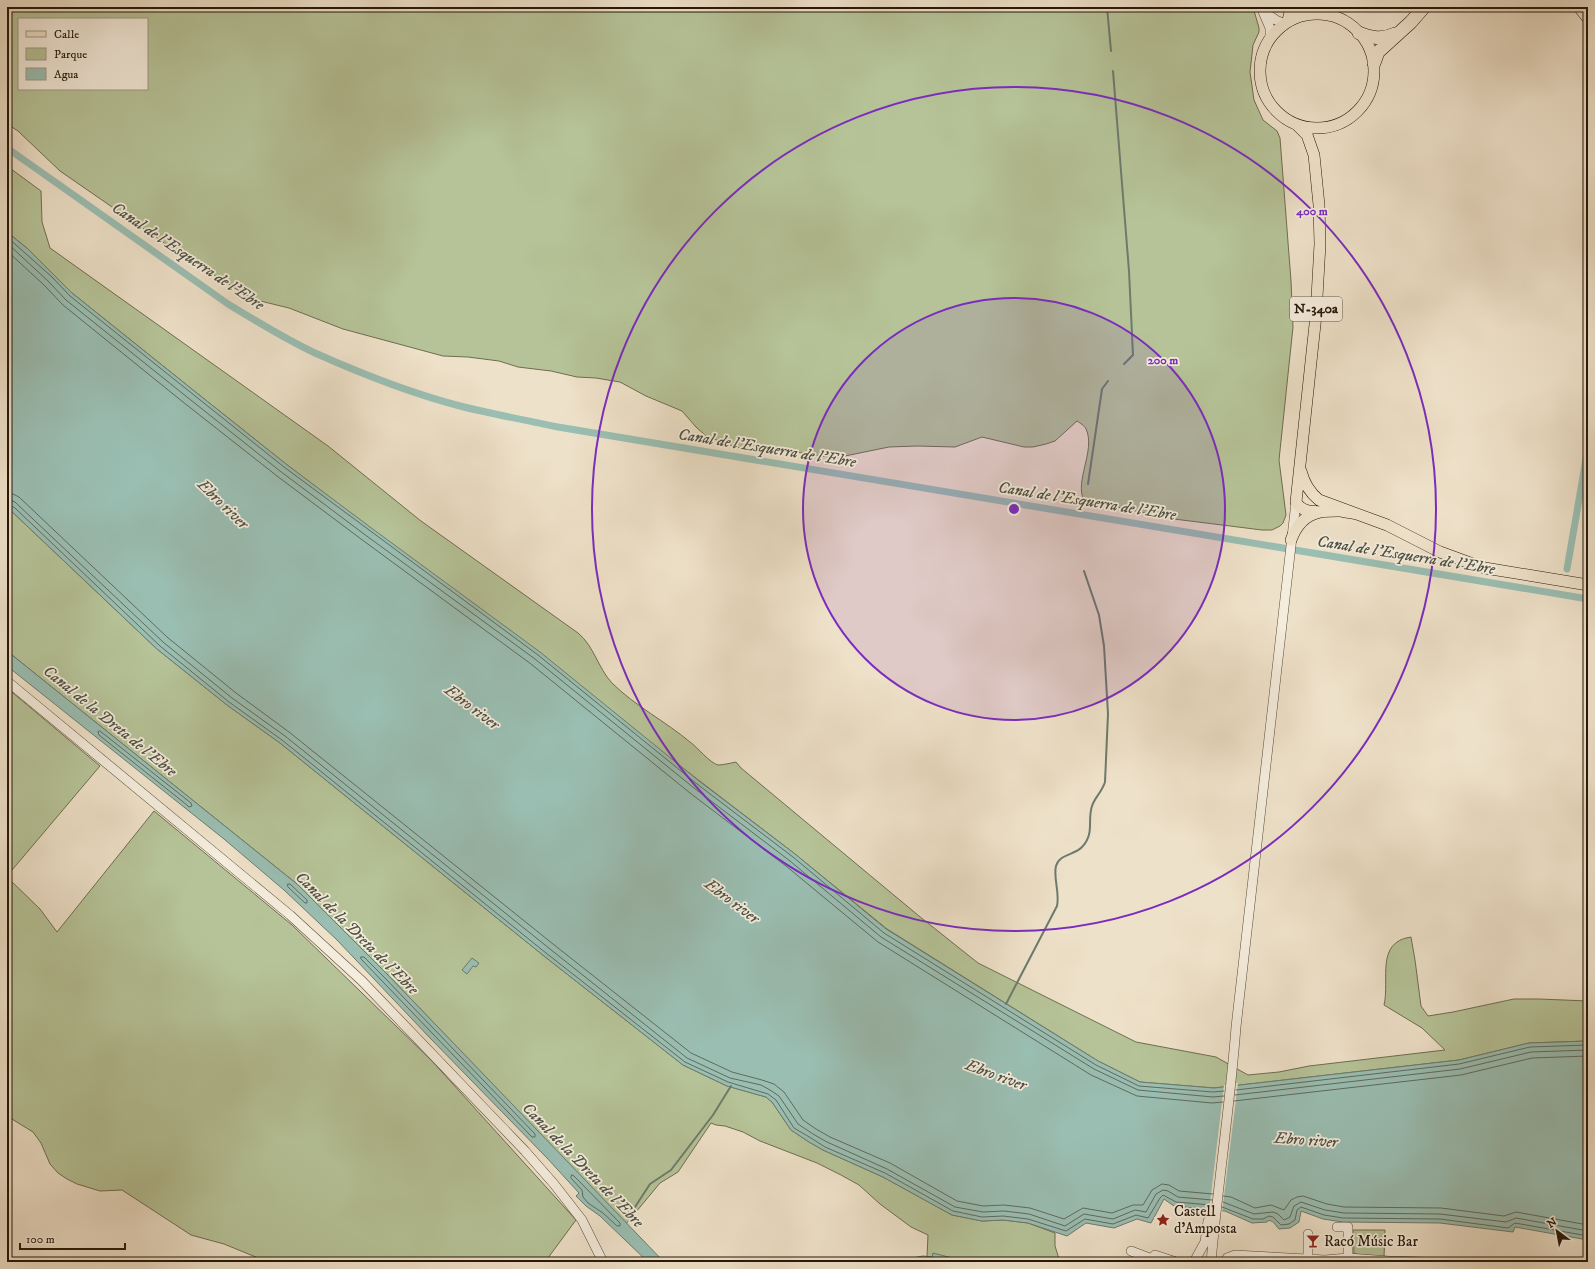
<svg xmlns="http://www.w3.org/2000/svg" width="1595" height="1269" font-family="'IM FELL DW Pica',serif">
  <rect width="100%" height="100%" fill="#eee1c9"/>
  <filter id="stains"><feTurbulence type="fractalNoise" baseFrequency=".005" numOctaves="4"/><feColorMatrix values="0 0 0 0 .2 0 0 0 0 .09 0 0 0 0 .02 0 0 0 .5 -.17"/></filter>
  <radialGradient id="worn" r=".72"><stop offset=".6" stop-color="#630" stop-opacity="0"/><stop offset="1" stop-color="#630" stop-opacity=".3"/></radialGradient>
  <path fill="#b6c398" stroke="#6e6d50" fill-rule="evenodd" d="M7,7H1253L1259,28V32L1253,45L1250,72L1254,100L1263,120L1277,131L1280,138L1291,281L1293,327L1279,460L1286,515L1283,523L1280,526L1272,530H1262L1174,519L1084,500C1074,482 1096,450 1086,429C1085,426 1080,423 1077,421L1055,441L1046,444L1033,447H1024L982,437L955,447L917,446L889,447L835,458L770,448L748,449L735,447L706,436L696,427L682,411L646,396L620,382L596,378L577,377L551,371L518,367L499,361L468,357L443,356L343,329L289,308L252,299L167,245L60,171L18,131L7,124ZM19,19H147V89H19Z
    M7,166L41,191L42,222L50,248L328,446L421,521L578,633C594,646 598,668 612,683C635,706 665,721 690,742C697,747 710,763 718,765C723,765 731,763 736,762L741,768L919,916L978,963L1136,1042L1216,1057L1248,1075L1279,1072L1309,1066L1445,1050L1422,1028L1384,1005C1390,980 1375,942 1411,937L1415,960L1421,1006L1428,1016L1453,1012L1514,999H1539L1588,1001V1041L1529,1043L1459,1060L1214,1088L1140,1082L1098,1061L887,929L795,854L286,464L193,390L72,293L28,249L7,232Z
    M7,507L157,649L227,705L280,743L544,956L683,1065L727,1086L766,1097L772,1102L791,1130L809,1142L823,1150L883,1177L952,1215L982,1221L1003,1220L1028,1223L1055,1233V1246L1060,1262H969L933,1254L932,1257H927L928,1235L911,1227L880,1204L859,1185L841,1175L817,1163L760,1141L743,1132L725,1126L716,1125L711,1123L678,1172L660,1183L626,1224L386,973L297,884L7,651Z
    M7,688L100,766L7,876Z
    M154,811L292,925L432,1061L576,1220L545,1262H268L224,1244L191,1235L122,1190L100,1191L77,1184L67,1179L58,1173L50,1164L41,1143L33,1132L7,1116V877L40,909L57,932Z
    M1353,1230H1385L1384,1257L1354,1254Z"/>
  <path fill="#9abeb2" stroke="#6c7b6e" d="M7,232L28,249L72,293L193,390L286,464L370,527L540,652L699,781L795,854L886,929L1098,1061L1140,1082L1214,1088L1459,1060L1529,1043L1588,1041V1240L1515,1227L1513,1232L1440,1223L1343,1222L1323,1219L1301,1211L1299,1222L1290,1228L1279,1229C1275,1225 1273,1219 1267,1221V1222L1252,1223L1225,1211L1174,1206L1164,1199L1151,1223L1137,1219L1114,1228L1086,1223L1067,1236L1028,1223L1003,1220L982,1221L952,1215L883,1177L823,1150L809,1142L791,1130L772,1102L766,1097L727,1086L683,1065L544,956L280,743L227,705L157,649L7,507Z
    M7,651L297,884L386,973L664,1262H648L600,1216L586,1206L576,1196L579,1193L547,1158L430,1038L337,940L284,890L224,839L7,666Z
    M472,958L479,963L476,967L473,966L467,974L462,970Z
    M933,1253L964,1261H969V1262H890L923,1256L932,1257Z"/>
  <path fill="#eee1c9" d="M1238,1083L1222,1213L1209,1211L1224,1085Z"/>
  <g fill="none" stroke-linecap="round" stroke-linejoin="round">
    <path stroke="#606a5e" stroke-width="1" d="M7,237L52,277L70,296L284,467L538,655L697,784L793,857L884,933L1096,1065L1139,1086L1213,1092L1224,1091
      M7,243L48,281L66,300L187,397L280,471L364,534L535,659L694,788L790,861L881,937L1094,1069L1138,1090L1213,1097L1224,1096
      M7,251L44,285L63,305L183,402L277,476L361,539L531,664L690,793L786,866L878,942L1091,1075L1137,1096L1212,1103L1223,1102
      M7,493L13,494L19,497L167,637L236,693L289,732L553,944L691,1053L732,1072L762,1080L774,1084L784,1092L803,1120L816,1129L830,1137L890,1163L957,1201L983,1206L1004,1205L1030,1208L1064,1219L1083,1208L1112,1213L1133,1205H1143L1152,1190L1162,1184L1169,1185L1179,1191L1213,1194
      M7,499L15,502L163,642L232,698L285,736L550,949L687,1058L730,1078L761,1085L770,1090L779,1096L798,1124L813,1134L827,1142L887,1169L955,1207L983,1212L1004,1211L1029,1214L1065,1226L1084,1214L1113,1219L1135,1210L1146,1212L1156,1194L1163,1190L1168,1191L1178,1197L1212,1200
      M7,504L10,505L15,508L160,646L229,702L282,740L546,953L685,1062L728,1082L768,1094L776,1100L794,1128L811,1138L825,1147L885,1173L953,1211L982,1217L1003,1216L1028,1219L1066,1231L1085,1219L1113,1224L1136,1215L1148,1218L1160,1198L1163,1195L1176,1202L1211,1205
      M100,731L191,803L192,806L189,807L182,801L99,735L98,732Z
      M288,884H290L307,900V903H305L288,887Z
      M361,957H364L383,976L535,1134V1137H532L361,959Z
      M1236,1090L1459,1064L1530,1047L1588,1045
      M1235,1095L1460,1069L1531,1052L1588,1050
      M1234,1101L1461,1075L1532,1058L1588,1056
      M572,1175L574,1176L620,1223V1226H617L603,1213L588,1203L583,1197L582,1190L571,1178Z
      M1223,1196L1231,1197L1255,1208L1271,1205L1284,1210L1291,1200L1297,1197L1303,1196L1327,1204L1344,1207L1441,1208L1504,1216L1516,1212L1588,1225
      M1223,1202L1254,1214L1273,1212L1278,1214L1284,1220L1290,1217L1294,1206L1301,1202L1325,1210L1344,1213L1440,1214L1506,1222L1516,1218L1588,1231
      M1222,1207L1253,1219H1263L1269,1216L1273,1217L1281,1225L1289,1224L1295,1220L1297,1210L1301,1207L1324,1215L1343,1218L1440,1219L1508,1228L1515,1223L1588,1236
      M911,1262C919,1261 930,1263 937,1258L951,1262"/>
    <path stroke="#6c7b6e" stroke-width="2" d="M1107,7L1111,51
      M1113,71L1129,271L1133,355L1124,364
      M1088,484L1102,389L1108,381
      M1006,1004L1057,906C1060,892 1053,878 1056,866C1059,854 1075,855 1082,847C1095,833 1087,821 1092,806C1095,797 1102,792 1105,782L1108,714L1104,646L1099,615L1084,571
      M635,1207L650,1184L671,1170L713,1115L731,1086
      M631,1259L632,1262"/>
    <path stroke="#9abeb2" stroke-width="7" d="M7,148L228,304C256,321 285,339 315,353C362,374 410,393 460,406C492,414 525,420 558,427L1588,599
      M1567,569L1588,448"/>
    <g stroke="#584a39" stroke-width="10">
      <path id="minor" d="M1261,7L1270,28V38
        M1264,12L1276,20L1285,24
        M7,681L290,915L362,981L525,1151L554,1184L582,1220L603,1262
        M1337,1227H1348V1258
        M1131,1251L1152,1259L1155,1255L1176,1262
        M1194,1262L1205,1242L1208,1221
        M1211,1262C1218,1184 1230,1106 1236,1027L1296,502
        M1226,1262L1227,1258L1235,1255L1325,1260
        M1308,1262V1234
        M1322,1262L1325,1260L1348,1258L1389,1261L1423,1262"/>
    </g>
    <g stroke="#261709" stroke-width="12">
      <path id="major" d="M1260 71a57 57 0 1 1 114 0a57 57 0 1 1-114 0Z
        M1288,21L1291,7
        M1298,126L1307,135L1314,155L1319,205L1320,244L1316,315L1296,502C1304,517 1328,510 1341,511C1346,512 1352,513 1357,514
        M1301,471C1304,483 1309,492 1319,500L1387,525L1440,552L1470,563L1485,568L1588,585
        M1291,540C1296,526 1305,515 1320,512"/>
    </g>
    <g stroke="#261709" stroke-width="14">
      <path id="highway" d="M1580,7L1588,17
        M1359,33C1372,38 1382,40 1395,34
        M1374,63L1378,52L1411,22L1424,7"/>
    </g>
    <use href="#minor" stroke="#f4ecdc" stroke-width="9"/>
    <use href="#major" stroke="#eee1c9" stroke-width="11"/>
    <use href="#highway" stroke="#eee1c9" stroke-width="13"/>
  </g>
  <circle cx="1014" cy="509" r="211" fill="#7b2cbf" fill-opacity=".12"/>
  <g fill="none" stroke="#7b2cbf" stroke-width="2">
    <circle cx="1014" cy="509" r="211"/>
    <circle cx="1014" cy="509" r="422"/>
  </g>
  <defs>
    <g id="sight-bare" transform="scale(1.08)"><path d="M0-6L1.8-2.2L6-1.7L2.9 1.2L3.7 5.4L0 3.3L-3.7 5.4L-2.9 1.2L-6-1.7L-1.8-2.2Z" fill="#8f2418" stroke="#f4ecdc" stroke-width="2.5" paint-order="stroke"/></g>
    <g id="bar-bare" transform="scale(1.08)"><path d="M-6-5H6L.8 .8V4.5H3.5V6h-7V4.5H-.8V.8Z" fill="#8f2418" stroke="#f4ecdc" stroke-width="2.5" paint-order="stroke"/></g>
  </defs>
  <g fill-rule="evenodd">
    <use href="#sight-bare" x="1163" y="1220"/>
    <use href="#bar-bare" x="1313" y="1241"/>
  </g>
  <g text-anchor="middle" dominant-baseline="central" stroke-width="3.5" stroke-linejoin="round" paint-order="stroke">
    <rect fill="#f4ecdc" stroke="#645748" stroke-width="1" x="1290" y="297" width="52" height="24" rx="3"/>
    <g font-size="14" font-weight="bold" fill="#261709">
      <text x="1316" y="309">N-340a</text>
    </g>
    <g font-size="15" fill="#261709" stroke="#f4ecdc" text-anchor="start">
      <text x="1174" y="1211">Castell<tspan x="1174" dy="17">d'Amposta</tspan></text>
      <text x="1324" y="1241">Racó Músic Bar</text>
    </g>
    <g font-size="16" font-style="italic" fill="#4f5144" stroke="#f4ecdc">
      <text transform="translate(188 256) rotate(34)">Canal de l'Esquerra de l'Ebre</text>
      <text transform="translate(767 448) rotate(9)">Canal de l'Esquerra de l'Ebre</text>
      <text transform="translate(1087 501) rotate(9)">Canal de l'Esquerra de l'Ebre</text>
      <text transform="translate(223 504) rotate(44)">Ebro river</text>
      <text transform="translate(1406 555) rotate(9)">Canal de l'Esquerra de l'Ebre</text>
      <text transform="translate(472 707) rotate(37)">Ebro river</text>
      <text transform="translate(110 721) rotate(39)">Canal de la Dreta de l'Ebre</text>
      <text transform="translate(732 901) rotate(37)">Ebro river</text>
      <text transform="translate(357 933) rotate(45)">Canal de la Dreta de l'Ebre</text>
      <text transform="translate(996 1075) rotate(20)">Ebro river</text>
      <text transform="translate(1306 1140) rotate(4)">Ebro river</text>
      <text transform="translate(583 1165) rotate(46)">Canal de la Dreta de l'Ebre</text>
    </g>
  </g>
  <circle cx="1014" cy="509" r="6" fill="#7b2cbf" stroke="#f4ecdc" stroke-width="2"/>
  <g font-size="12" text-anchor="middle" font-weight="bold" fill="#7b2cbf" stroke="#f4ecdc" stroke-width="3.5" stroke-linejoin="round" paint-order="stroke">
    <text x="1312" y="215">400 m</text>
    <text x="1163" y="364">200 m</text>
  </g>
  <rect width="1595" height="1269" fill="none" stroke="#eee1c9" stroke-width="24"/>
  <rect x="8" y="8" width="1579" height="1253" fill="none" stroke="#261709" stroke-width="2"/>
  <rect x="12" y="12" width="1571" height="1245" fill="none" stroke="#261709"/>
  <rect x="18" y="18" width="130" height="72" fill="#f4ecdc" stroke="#a29788"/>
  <rect x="26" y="31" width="20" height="6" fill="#eee1c9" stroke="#a29788"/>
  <text x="54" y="38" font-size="12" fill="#261709">Calle</text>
  <rect x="26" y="48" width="20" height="12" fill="#b6c398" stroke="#a29788"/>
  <text x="54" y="58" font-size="12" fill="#261709">Parque</text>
  <rect x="26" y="68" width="20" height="12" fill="#9abeb2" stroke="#a29788"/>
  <text x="54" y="78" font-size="12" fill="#261709">Agua</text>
  <g transform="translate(1557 1231) rotate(328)" stroke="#f4ecdc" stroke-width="3" paint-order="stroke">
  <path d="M0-3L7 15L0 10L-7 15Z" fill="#261709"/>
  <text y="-6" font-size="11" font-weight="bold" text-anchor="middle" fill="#261709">N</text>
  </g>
  <path d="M20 1243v6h105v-6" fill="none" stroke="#261709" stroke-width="2"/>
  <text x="26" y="1243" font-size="12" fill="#261709" stroke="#f4ecdc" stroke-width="3" paint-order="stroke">100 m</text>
  <rect width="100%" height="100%" filter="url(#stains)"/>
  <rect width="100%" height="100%" fill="url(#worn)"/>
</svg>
